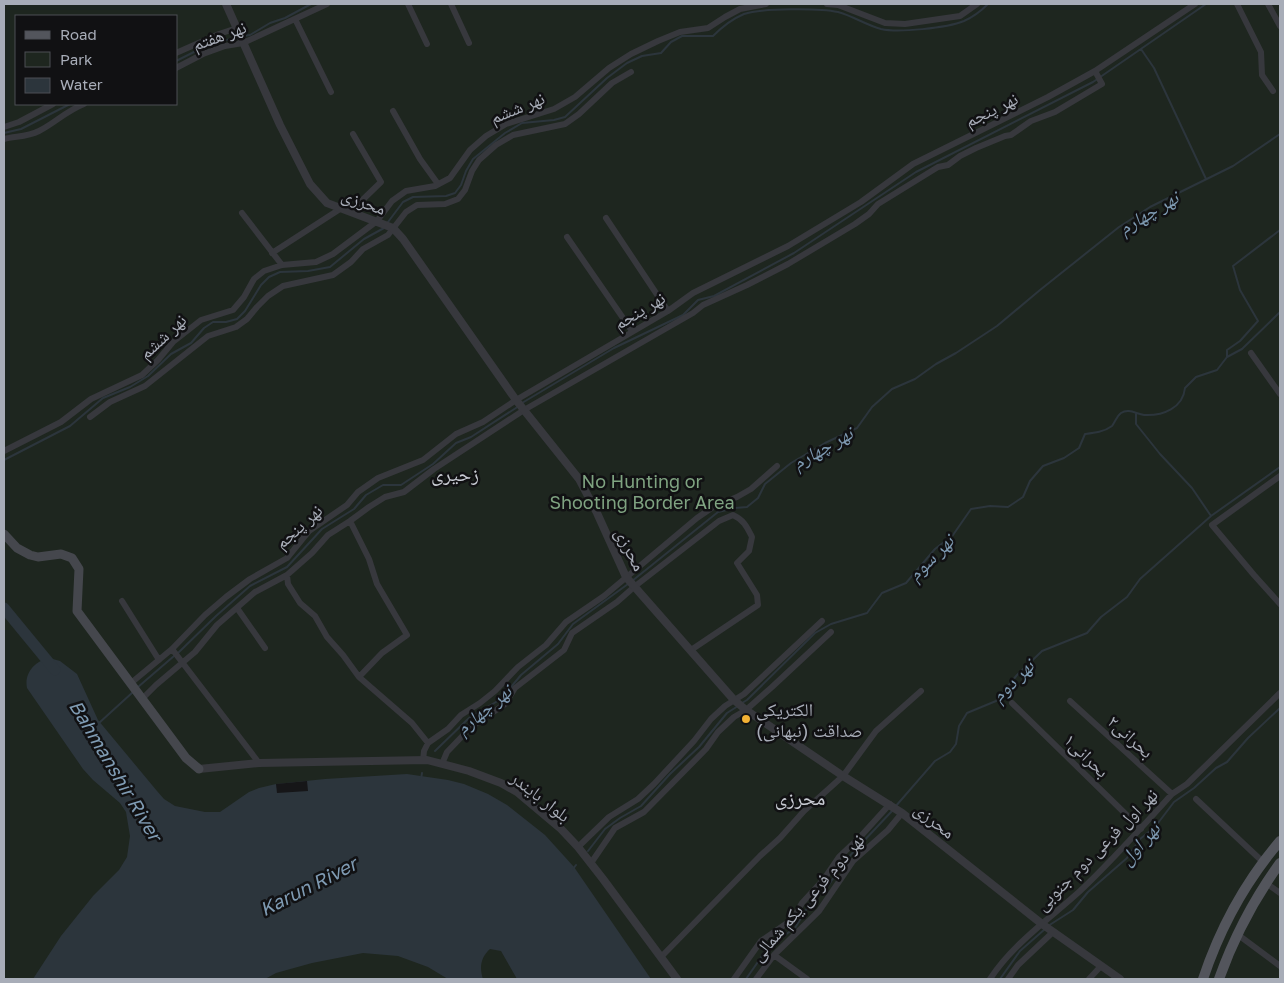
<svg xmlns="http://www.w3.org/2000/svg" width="1284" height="983" font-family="'Golos Text','Noto Naskh Arabic',sans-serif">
  <rect width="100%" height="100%" fill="#161618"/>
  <path fill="#1e261f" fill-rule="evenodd" d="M4,4H1280V979H4ZM16,16H176V104H16Z"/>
  <path fill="#2c353c" d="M49,658L60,661L77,674L98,720L157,791L164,799L175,806L205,812H220L249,792L259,788L276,784L325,779L407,774L448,780L464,784L488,794L507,805L545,835L574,867L651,979H517L501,951L490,949C481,957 479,967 483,979H448L428,967L398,956L363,953L312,963L276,973L265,979H33L61,936L93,896L119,870L127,857L130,836L126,812L120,803L93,780L83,769L27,688C24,673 35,661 49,658Z"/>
  <path fill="#161618" d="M307,781L308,791L277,793L276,784Z"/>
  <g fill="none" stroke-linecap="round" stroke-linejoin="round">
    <path stroke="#2c353c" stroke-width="2" d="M243,36L250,35L270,23L285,18L311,4
      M1141,49L1154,68L1206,179
      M176,61L210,44L239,37
      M4,133L21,129L70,104
      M388,222L403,202L413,197L446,196L455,193L461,185L466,171L473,159L505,133L522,123L554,120L565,117L607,78L627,63L642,56L661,53L671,42L682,36H713C721,28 732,19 744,14C761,8 820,8 838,12C853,16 866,25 881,29C898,33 947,28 964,21C973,17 981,11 988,4
      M1227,357V350L1240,341L1258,321L1240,290L1233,266L1280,230
      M522,403L614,348L683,315L698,300L714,296L794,253L916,172L1093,82L1206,4
      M1136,413V424L1160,454L1192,488L1211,516
      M4,460L70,426L103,398L130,387L148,376L171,354L191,343L204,328L213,322H226L237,319L245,311L261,285L269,277L280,272L308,271L330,267L364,239L384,228
      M632,581L718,512L735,508L747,507L758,498L765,484L791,463L825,443L857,428L872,407L892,389L915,379L936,364L956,353L997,326L1040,290L1119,227L1150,207L1233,166L1280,134
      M178,653L216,616L250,586L287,567L322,529L354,509L366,495L383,485H401L433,464L456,443L471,437L519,406
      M138,687L174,656
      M742,703L747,700L815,633L831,624L867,613L882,593L906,583L935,549L953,535L971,509L990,506L1008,507L1023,497L1030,481L1043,466L1064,458L1079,448L1085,434C1094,433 1104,432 1112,426C1115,422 1117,416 1121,413C1129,408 1136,414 1144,415C1163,416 1183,408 1185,388L1196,377L1217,370L1227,357L1242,349L1280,312
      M99,723L133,692
      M435,751L469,718L501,699L521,675L558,644L573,624L628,584
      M421,779L422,773
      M895,807L935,761L950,752L956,744L959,726L967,713L996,701L1017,675L1042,651L1087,633L1101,617L1127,597L1140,579L1211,516L1280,467
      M588,851L605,829L620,818L641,806L670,774L699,747L727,713L738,706
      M573,869L576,865
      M1048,926L1073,910L1088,892L1127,858L1140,839L1155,827L1174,802L1194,788L1216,768L1227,762L1248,738L1280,708
      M746,979L769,946L795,928L809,905L828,886L844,862L892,811
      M1000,979L1020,951L1045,929"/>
    <path stroke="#2c353c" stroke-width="11" d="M4,608L55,670"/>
    <path stroke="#37383d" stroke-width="6" d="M408,4L427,44
      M451,4L469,43
      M827,4L838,5L885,23L905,24L960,16L977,4
      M1237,4L1261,52L1262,75L1273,91
      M1268,4L1280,26
      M295,19L331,92
      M176,53L219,34L237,28
      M176,68L203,54L225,46L243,43L327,4
      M393,111L420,159L438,184
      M4,127L19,122L53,104
      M4,139C16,136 27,137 39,131C55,123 66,111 84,104
      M350,212L381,182L353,134
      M242,213L282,265
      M606,218L668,311
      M567,237L632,331
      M272,253L340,209
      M1251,353L1280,394
      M90,417L110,402L145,386L208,336L236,327L247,319L257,307L268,296L283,286L333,275L351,262L363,249L388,235L406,212L417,205L445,204L458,199L465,190L472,171L479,160L496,145L513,135L565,124L579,114L612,83L631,72
      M4,451L61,422L91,399L142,375L158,360L173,342L201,320L233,310L244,297L254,279L264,271L282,265L316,262L333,254L377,221L392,201L406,191L435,186L450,178L470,150L486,136L506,124L554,109L575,97L609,68L631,54L658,41L680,32L708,28L725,17L740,9L766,4
      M1280,476L1212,525L1254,575L1280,604
      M350,521L369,559L377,584L407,635L382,653L359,677L412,723L428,743
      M287,575L288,584L300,603L315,616L327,637L343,655L359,677
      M122,601L159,660
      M237,608L265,648
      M172,649L259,763
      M131,683L172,649L205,615L226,597L250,579L287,558L309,531L347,505L358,492L378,478L423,460L456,434L483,422L516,400L668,311L693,293L788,246L861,202L913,164L1048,97L1095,71L1195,4
      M142,699L156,685L195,652L217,625L255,592L287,575L312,553L328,535L350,521L369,507L385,497L404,492L434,469L524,410L693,313L703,305L747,285L788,264L855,224L869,214L878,204L938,167L948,165L960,156L976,148L1005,136L1011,135L1031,121L1055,112L1102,84L1095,71
      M1070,701L1172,794
      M1012,703L1141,829
      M423,761L424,751L428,743L448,729L461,715L480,703L495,691L518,667L546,645L566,622L604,596L697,518L713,507L737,497L751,489L777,466
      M442,764L447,752L471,727L505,704L515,688L564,650L572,633L617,602L634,587L719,521L733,515C744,520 747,527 752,537L749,551L737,563L757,595L758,605L691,650
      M1196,799L1263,862
      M578,847L609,817L638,799L654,784L694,741L711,719L725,706L744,694L822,621
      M591,863L615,828L644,812L706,749L718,732L734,717L746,710L772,687L831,632
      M1266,883L1280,893
      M1237,934L1280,966
      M774,955L807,979
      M661,957L760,856L780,838L804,811L843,776L876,731L921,691
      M734,979L761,941L793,919L802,903L824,879L839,857L860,837L890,804
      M756,979L774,955L819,911L853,861L888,830L902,813
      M990,979C1013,944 1048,920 1080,891C1112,861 1142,827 1172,794L1187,784L1280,693
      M1008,979L1018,965L1053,932
      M1089,979L1101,966"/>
    <path stroke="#37383d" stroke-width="8" d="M226,4L280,125L310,184L327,203L393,228L403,239L516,400L579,479L597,513L626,577L734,700L746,710L843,776L902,813L1042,924L1120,979
      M199,769L259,763L427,760L469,771L501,783L517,792L561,829L578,847L603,879L677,979"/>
    <path stroke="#45474d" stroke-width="9" d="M4,534L17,548L30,555L38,557L61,554L72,558L79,569L77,611L186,758L199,769"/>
    <path stroke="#53555c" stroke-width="10" d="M1203,979C1220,928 1245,882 1280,841
      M1219,979C1234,937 1254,899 1280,863"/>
  </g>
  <circle fill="#f2b134" stroke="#111113" stroke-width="2" cx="746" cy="719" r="5"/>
  <g text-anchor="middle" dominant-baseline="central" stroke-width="5" stroke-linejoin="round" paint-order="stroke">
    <g font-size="18" fill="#a8adb8" stroke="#111113">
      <text transform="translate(219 35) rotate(-20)">نهر هفتم</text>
      <text transform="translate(517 107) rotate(-22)">نهر ششم</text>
      <text transform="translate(991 109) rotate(-26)">نهر پنجم</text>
      <text transform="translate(364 201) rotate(20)">محرزی</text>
      <text transform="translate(639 310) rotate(-31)">نهر پنجم</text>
      <text transform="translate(162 336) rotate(-43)">نهر ششم</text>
      <text transform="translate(298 526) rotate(-42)">نهر پنجم</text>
      <text transform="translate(631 549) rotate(63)">محرزی</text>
      <text transform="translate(1131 736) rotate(42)">بحرانی۲</text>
      <text transform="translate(1087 755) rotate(44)">بحرانی۱</text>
      <text transform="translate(541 796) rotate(38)">بلوار بایندر</text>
      <text transform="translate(935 820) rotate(38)">محرزی</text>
      <text transform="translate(1096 849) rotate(-45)">نهر اول فرعی دوم جنوبی</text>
      <text transform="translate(807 897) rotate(-49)">نهر دوم فرعی یکم شمالی</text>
    </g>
    <g font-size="18" fill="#7fa381" stroke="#111113">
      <text x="642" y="481">No Hunting or<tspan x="642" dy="21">Shooting Border Area</tspan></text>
    </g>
    <g font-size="18" fill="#a8adb8" stroke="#111113" text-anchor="start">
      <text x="756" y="709">الکتریکی<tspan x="756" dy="21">صداقت (نبهانی)</tspan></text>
    </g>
    <g font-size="19" font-style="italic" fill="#7f9bb3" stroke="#111113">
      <text transform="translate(1148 212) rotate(-31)">نهر چهارم</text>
      <text transform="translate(822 447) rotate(-30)">نهر چهارم</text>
      <text transform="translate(930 557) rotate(-45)">نهر سوم</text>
      <text transform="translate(1012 680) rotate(-45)">نهر دوم</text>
      <text transform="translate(483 709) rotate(-40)">نهر چهارم</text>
      <text transform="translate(116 770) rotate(59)">Bahmanshir River</text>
      <text transform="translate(1139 843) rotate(-48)">نهر اول</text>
      <text transform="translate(308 886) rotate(-27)">Karun River</text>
    </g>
    <g font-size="20" fill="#c9ccd4" stroke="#111113">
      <text x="455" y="473">زحیری</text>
      <text x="800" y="797">محرزی</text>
    </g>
  </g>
  <rect width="1284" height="983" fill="none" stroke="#a8adb8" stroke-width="10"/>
  <rect x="15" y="15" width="162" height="90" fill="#111113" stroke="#4d4f55"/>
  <rect x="25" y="31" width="25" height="8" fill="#53555c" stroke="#4d4f55"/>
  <text x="60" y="40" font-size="15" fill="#a8adb8">Road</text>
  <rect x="25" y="52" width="25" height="15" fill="#1e261f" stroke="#4d4f55"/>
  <text x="60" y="65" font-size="15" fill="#a8adb8">Park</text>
  <rect x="25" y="78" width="25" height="15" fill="#2c353c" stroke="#4d4f55"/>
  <text x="60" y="90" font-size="15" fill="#a8adb8">Water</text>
</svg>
